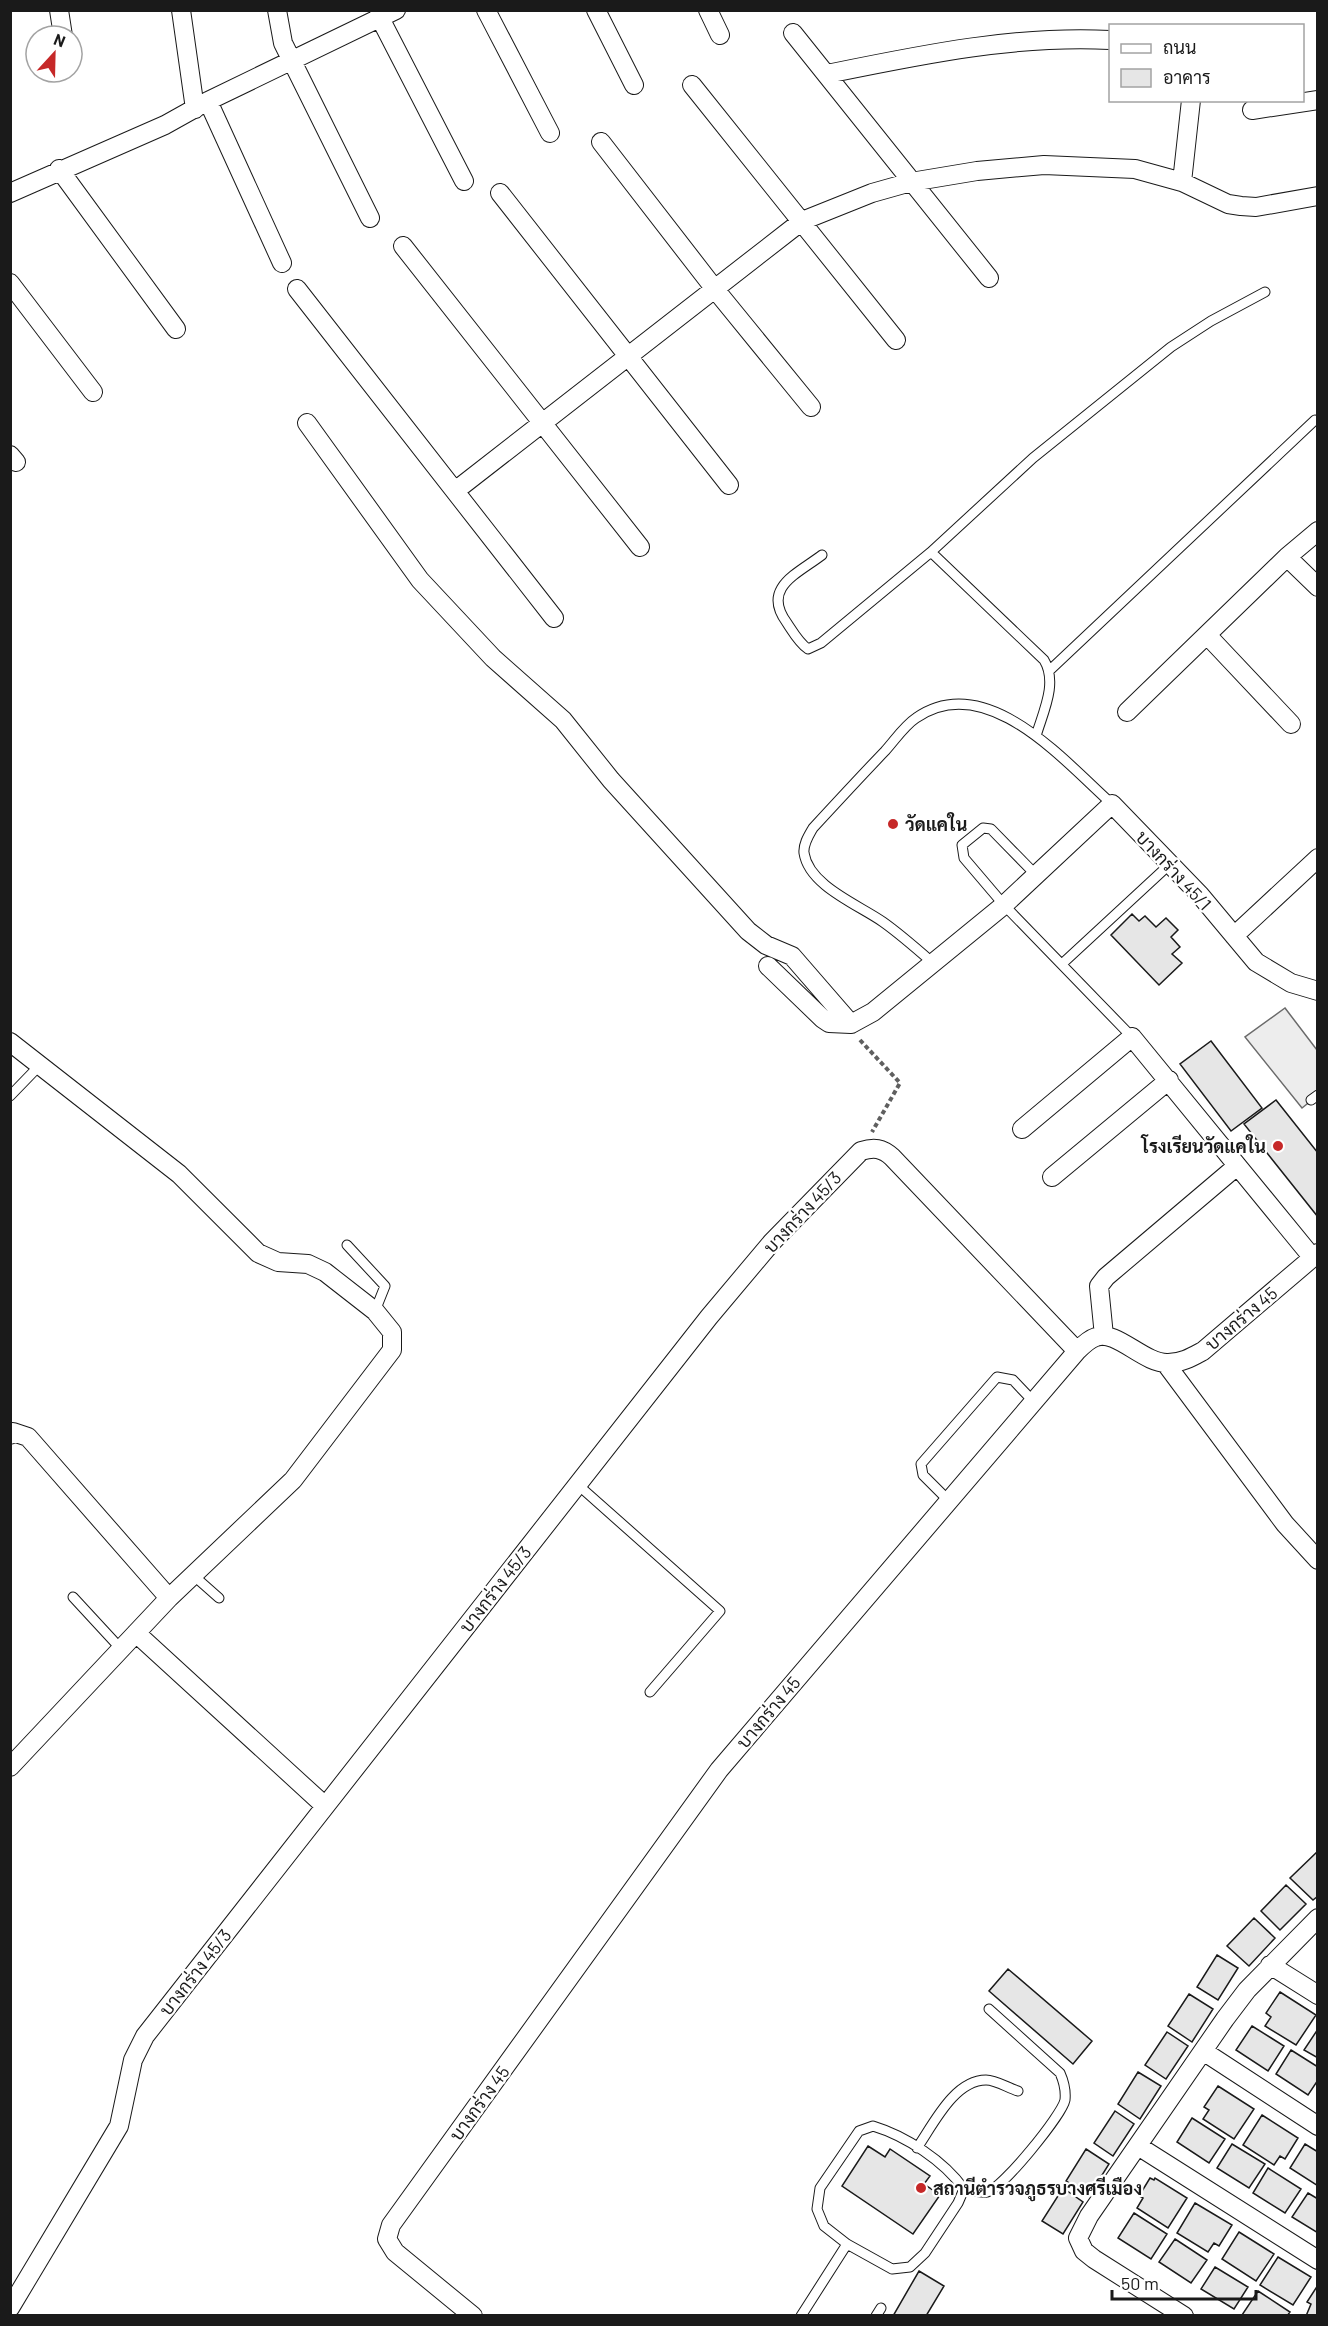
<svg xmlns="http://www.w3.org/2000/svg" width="1328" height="2326" font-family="Barlow,Sarabun,sans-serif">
  <rect width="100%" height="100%" fill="#fff"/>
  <path fill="#ededed" stroke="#6a6a6a" stroke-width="1.5" d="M1285,1008L1317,1050V1096L1302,1108L1245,1037Z"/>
  <path fill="#e6e6e6" stroke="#1a1a1a" stroke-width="1.5" d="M1132,914L1139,921L1145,916L1156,927L1166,918L1178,930L1171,937L1180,947L1172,954L1182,963L1159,985L1111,935Z
    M1211,1041L1262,1108L1231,1131L1180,1064Z
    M1276,1100L1318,1153V1217L1244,1124Z
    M1318,1851V1896L1313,1900L1290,1878Z
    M1286,1885L1306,1904L1280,1930L1261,1911Z
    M1254,1918L1275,1938L1249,1966L1227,1946Z
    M1217,1955L1238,1968L1218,2000L1197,1987Z
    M1008,1969L1092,2041L1073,2064L989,1991Z
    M1280,1992L1316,2015L1296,2045L1265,2026L1271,2017L1266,2013Z
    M1189,1994L1213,2009L1192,2042L1168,2026Z
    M1252,2026L1284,2046L1268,2071L1236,2050Z
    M1318,2029V2058L1304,2050Z
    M1167,2032L1188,2046L1166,2079L1145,2065Z
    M1291,2050L1318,2067V2080L1308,2095L1276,2074Z
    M1138,2072L1161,2086L1140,2119L1118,2104Z
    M1218,2086L1254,2109L1234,2139L1203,2119L1209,2110L1204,2107Z
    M1115,2111L1134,2124L1113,2156L1094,2143Z
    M1262,2115L1298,2138L1285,2159L1280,2156L1274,2165L1243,2145Z
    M1192,2118L1225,2139L1209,2163L1177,2142Z
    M1232,2144L1265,2164L1249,2188L1217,2168Z
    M1305,2144L1318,2152V2186L1290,2168Z
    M868,2146L885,2157L890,2149L930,2176L924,2184L940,2195L913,2234L842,2186Z
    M1086,2149L1109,2164L1089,2196L1066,2181Z
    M1268,2168L1301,2189L1285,2213L1253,2193Z
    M1150,2178L1154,2180L1155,2178L1187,2198L1168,2228L1137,2208L1143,2198L1139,2196Z
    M1063,2188L1083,2202L1063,2234L1042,2221Z
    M1308,2193L1318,2199V2233L1292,2217Z
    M1195,2203L1232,2225L1219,2246L1214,2243L1208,2252L1177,2233Z
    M1134,2213L1167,2234L1151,2259L1118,2238Z
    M1239,2232L1274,2254L1256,2281L1222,2259Z
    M1175,2239L1207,2260L1191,2283L1159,2262Z
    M1278,2257L1311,2277L1293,2305L1260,2285Z
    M1215,2267L1248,2287L1234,2309L1201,2289Z
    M919,2271L944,2286L926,2316H893Z
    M1318,2285V2316H1306L1311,2304L1307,2302Z
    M1258,2291L1290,2312L1287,2316L1242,2315Z"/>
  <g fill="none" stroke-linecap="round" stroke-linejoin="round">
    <g stroke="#1a1a1a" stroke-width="11">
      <path id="lane" d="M822,555C797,574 761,588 787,623C793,632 799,643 808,649L821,643L931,552
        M1050,670L1315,420
        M1036,736C1043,712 1058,683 1044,660L931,552L1033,458L1171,347L1211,321L1265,292
        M1037,876L991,829L983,828L962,845L964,858L1004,905L1132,1037
        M933,963C917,949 900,934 883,922C859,905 809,886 804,853C803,844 809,835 813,828C837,802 861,776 885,751C895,740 904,726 916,718C986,669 1064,761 1112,804
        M1063,963L1170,864
        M10,1096L40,1065
        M1311,1100L1318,1095
        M347,1245L385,1286L375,1311
        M577,1484L720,1611L650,1692
        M948,1500L923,1475L921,1464L997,1377L1013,1380L1033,1401
        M193,1575L219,1598
        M73,1597L121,1649
        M873,2126C906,2136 944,2161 964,2189L958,2203L925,2253L910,2267L892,2269L847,2244L824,2226L817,2209L820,2188L859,2131Z
        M917,2148C933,2125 954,2080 986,2080C996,2080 1008,2088 1018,2091
        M964,2189C971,2190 980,2193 987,2192C1002,2189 1062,2115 1065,2100C1066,2090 1064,2082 1060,2073L989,2009
        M801,2316L847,2244
        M876,2316L881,2308"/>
    </g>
    <g stroke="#1a1a1a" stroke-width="20">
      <path id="street" d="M59,10L63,36
        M181,10L195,109
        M277,10L283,43L370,218
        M379,10L380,18L464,181
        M486,10L550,133
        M596,10L634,85
        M708,10L720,35
        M793,33L989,278
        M827,74C920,55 1015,35 1110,40
        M692,85L896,340
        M208,101L282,263
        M1252,110L1318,100
        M601,142L714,288L811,407
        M59,169L176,329
        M1182,182L1191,100
        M10,193L165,125L208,101L396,10
        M500,193L729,485
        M403,246L640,547
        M10,283L93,392
        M297,289L554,618
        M307,423L420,580L493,658L563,720L611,780L748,931L766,945L792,956L851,1024L873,1012L1004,905L1112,804L1200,895L1256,962L1291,983L1318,991
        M10,455L16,462
        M455,491L802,221L872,193L911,182L977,171L1044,165L1135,169L1182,182L1228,204L1241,206L1256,207L1318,196
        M1287,557L1318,587
        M1208,636L1291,724
        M1127,712L1287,557L1318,531
        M1234,936L1318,858
        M768,966L823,1019L829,1023L851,1024
        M10,1042L179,1174L258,1253L278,1262L308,1264L325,1272L375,1311L392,1332V1350L293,1480L169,1598L10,1767
        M1022,1129L1132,1037L1312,1257
        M1052,1177L1169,1080
        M1104,1336L1099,1286L1106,1277L1237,1166
        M1166,1364L1285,1524L1318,1560
        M10,1435L13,1432L28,1437L169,1598
        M136,1633L325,1806
        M1270,1965L1318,1995
        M1203,2051L1318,2126
        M1138,2146L1318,2260
        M10,2308L119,2126L133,2060L145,2036L709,1317L772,1242L861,1151C874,1147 882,1148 892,1157L1077,1351
        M473,2316L395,2252L387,2239L391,2225L719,1770L1077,1351C1082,1346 1089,1339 1096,1337C1116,1329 1144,1364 1168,1363C1182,1363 1192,1357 1203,1351L1318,1253
        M1184,2316L1094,2259L1084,2251L1078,2238L1089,2216L1225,2019L1247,1990L1318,1918"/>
    </g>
    <path stroke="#5f5f5f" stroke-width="4" stroke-dasharray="4.5 3" stroke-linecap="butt" d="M860,1040L900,1083L872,1132"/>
    <use href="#lane" stroke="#fff" stroke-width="9"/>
    <use href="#street" stroke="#fff" stroke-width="18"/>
  </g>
  <g fill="#c62828" stroke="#fff" stroke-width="2">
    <circle cx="893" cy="824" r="6"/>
    <circle cx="1278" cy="1146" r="6"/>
    <circle cx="921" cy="2188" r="6"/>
  </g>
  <g text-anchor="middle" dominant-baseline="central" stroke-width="4.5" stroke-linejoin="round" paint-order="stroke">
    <g font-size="18" font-weight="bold" fill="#1a1a1a" stroke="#fff" text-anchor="start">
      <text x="905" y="824">วัดแคใน</text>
      <text x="1266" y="1146" text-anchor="end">โรงเรียนวัดแคใน</text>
      <text x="933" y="2188">สถานีตำรวจภูธรบางศรีเมือง</text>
    </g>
    <g font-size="18" fill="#1a1a1a" stroke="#fff">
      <text transform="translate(1174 870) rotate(47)">บางกร่าง 45/1</text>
      <text transform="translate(802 1212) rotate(-47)">บางกร่าง 45/3</text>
      <text transform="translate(1241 1318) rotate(-40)">บางกร่าง 45</text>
      <text transform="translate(495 1589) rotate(-52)">บางกร่าง 45/3</text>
      <text transform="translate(768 1712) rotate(-50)">บางกร่าง 45</text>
      <text transform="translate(195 1972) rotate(-52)">บางกร่าง 45/3</text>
      <text transform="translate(479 2103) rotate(-54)">บางกร่าง 45</text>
    </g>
  </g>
  <rect width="1328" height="2326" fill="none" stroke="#1a1a1a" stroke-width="24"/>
  <rect x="1109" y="24" width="195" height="78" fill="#ffffff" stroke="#a3a3a3" stroke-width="1.5"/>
  <rect x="1121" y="44" width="30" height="9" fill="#ffffff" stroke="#a3a3a3" stroke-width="1.5"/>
  <text x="1163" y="54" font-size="18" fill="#1a1a1a">ถนน</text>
  <rect x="1121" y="69" width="30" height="18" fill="#e6e6e6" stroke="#a3a3a3" stroke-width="1.5"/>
  <text x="1163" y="84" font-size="18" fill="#1a1a1a">อาคาร</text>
  <g transform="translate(54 54) rotate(22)"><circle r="28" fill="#ffffff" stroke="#a3a3a3" stroke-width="1.5"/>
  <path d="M0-4.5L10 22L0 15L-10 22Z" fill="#c62828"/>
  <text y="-9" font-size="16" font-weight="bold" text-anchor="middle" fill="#1a1a1a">N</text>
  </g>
  <path d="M1112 2290v9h144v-9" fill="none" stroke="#1a1a1a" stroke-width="3"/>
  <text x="1121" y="2290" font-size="18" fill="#1a1a1a" stroke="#ffffff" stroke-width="4.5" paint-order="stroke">50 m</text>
</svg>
